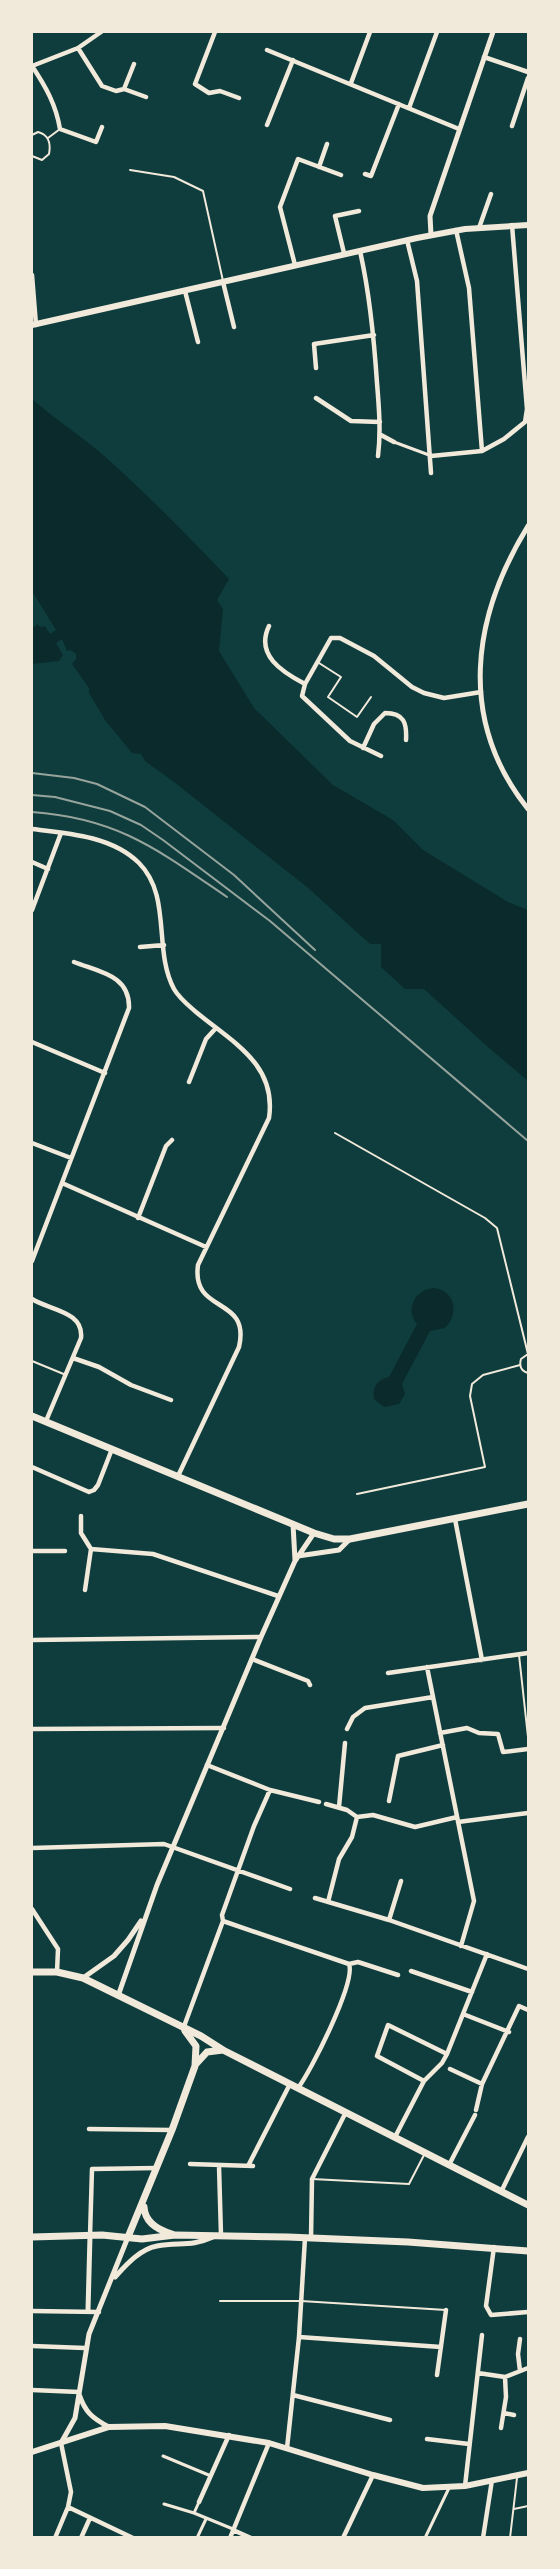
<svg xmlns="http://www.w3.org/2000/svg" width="560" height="2569" font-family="'PT Sans Narrow',sans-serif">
  <rect width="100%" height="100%" fill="#0f3d3e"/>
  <path fill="#0a2a2b" d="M32,399C57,421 86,439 111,462C152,499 191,539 229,579L217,600L223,609L219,651L254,708L333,785L393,820L423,850L508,902L528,910V1081L488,1047L424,989H405L381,967V944H370L307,887L174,782L145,761L141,754L132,753L105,720L89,693V688L72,664L76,659V654L71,650L67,651L62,639L56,643L63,655L59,661L32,664V628L38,624L40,627L45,626L50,634L56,630L32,591Z
    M433,1288C455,1290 460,1313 445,1328L430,1331L402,1384L405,1394L399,1404L384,1407L374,1399C372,1388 377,1379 389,1377L417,1324C405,1310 414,1290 433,1288Z"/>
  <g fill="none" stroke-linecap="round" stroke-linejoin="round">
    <path stroke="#f1e9da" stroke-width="2" d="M32,135L38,132C49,135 51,143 49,154L42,160L32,156
      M48,138L60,129
      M130,170L174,177L203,191L223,281
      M319,663L341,677L328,697L357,717L371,697
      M335,1133L485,1218L497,1228L528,1354
      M528,1354L521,1359C519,1366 521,1371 528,1373
      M32,1361L66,1375
      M357,1494L485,1467L470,1396L472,1384L483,1375L520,1365
      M519,1655L528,1737
      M312,2179L409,2184L424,2155
      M220,2301H301L446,2310
      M514,2509L528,2506
      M510,2538L517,2478"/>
    <path stroke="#f1e9da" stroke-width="3" d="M394,442L429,455
      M163,2456L211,2476
      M164,2504L194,2513L233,2529
      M194,2513L199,2502
      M197,2538L206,2519
      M425,2538L449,2488"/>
    <path stroke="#f1e9da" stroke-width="4.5" d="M215,32L195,84L209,93L220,91L239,98
      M78,48L102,86L116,91L124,89L146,97
      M267,50L459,129
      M484,57L528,72
      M32,66C46,87 56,105 60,129L96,142L102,127
      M32,66L78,48L101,32
      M351,83L370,32
      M124,89L134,64
      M409,108L437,32
      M267,125L293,60
      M512,126L528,78
      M319,167L327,144
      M365,174L371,176L399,104
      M479,228L491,194
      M456,230L469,288L482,451
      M407,240L417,281L431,473
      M360,251C370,295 374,338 377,383C379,407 381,432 378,456
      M344,253L335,216L359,211
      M295,265L280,207L298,159L341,175
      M32,275L36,325
      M223,282L234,327
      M185,291L198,342
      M316,368L314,344L374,335
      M316,398L351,421L380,422
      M381,435L394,442
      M431,456L482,451L504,439L525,422L527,409L512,225
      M269,626C255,655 282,672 305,684
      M363,748L374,724L385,713C404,713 407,723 406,740
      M381,756L350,741L302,696L305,684L331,638H340L374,656L412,687L424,693L444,698L481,692
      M32,829C67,833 112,836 139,863C172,896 153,950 174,989C179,998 188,1005 196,1012C232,1042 277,1064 269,1118L198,1265C191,1315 251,1295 239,1347L178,1476
      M32,862L48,869
      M32,910L61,833
      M140,947L164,945
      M32,1042L105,1073
      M189,1082L206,1039L216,1028
      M32,1143L71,1158
      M62,1183L206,1247
      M138,1218L166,1146L172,1140
      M32,1261L129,1008C130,975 99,972 74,962
      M32,1299C49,1310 84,1311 81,1338L46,1421
      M73,1358L99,1367L131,1385L171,1400
      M32,1467L89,1492L94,1490L98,1485L112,1449
      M81,1516V1533L91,1549L85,1590
      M455,1519L482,1660
      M91,1549L153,1554L278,1596
      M32,1551H65
      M32,1640L261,1637
      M252,1659L308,1681L310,1685
      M427,1667L474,1901L461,1946
      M388,1673L528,1653
      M32,1729L224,1728
      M347,1729L353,1717L365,1708L433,1697
      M440,1733L467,1728L479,1733L498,1734L503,1752L528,1749
      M207,1765L270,1790L319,1802
      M389,1801L398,1756L443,1745
      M326,1804L347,1810L357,1817L373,1815L415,1827L457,1817
      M339,1807L345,1743
      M458,1822L528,1813
      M32,1848L164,1844L290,1889
      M315,1898L389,1920L528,1969
      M328,1902L339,1859L352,1837L357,1817
      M32,1909L58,1949L57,1972
      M389,1920L401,1881
      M223,1921L349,1964L358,1962L398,1975
      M411,1971L472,1992
      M463,2014L509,2032
      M183,2029L223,1921L222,1915L254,1826L270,1790
      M450,2069L482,2084
      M424,2081L377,2056L388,2025L447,2054
      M298,2088C311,2071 356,1982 349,1964
      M476,2110L482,2084L519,2006L528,2010
      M89,2129L172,2130
      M395,2137L424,2081L442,2063L447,2054L487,1954
      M190,2164L253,2166
      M449,2165L475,2115
      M219,2166L221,2235
      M248,2166L290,2084
      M501,2192L528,2137
      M90,2236L92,2169L157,2168
      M311,2238L312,2179L346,2112
      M494,2247L486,2306L491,2315L528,2312
      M32,2311L99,2312
      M299,2337L441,2347
      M32,2346L85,2348
      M520,2371L518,2354L520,2339
      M478,2373L505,2377L528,2368
      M437,2375L446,2310
      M32,2390L79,2392
      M293,2395L390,2420
      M504,2413L514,2415
      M501,2428L506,2397L505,2377
      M427,2439L469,2444
      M287,2448L299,2337L305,2238
      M465,2486L482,2335
      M199,2502L229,2435
      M68,2507L133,2538
      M233,2530L251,2538
      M55,2538L68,2507L71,2492L61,2443
      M81,2538L90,2518
      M230,2538L269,2443
      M343,2538L373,2475
      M483,2538L492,2480"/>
    <path stroke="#f1e9da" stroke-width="5" d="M431,235L430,216L493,32
      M528,526C472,617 457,720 528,809
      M293,1524L295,1560
      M298,1556L339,1550L350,1539
      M83,1978L114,1956L128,1940L141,1921
      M118,1996L157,1885L261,1637L295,1561L314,1533
      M115,2277C126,2265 140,2249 157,2246C179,2242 191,2247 213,2237
      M88,2310L90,2236
      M79,2394C85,2412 92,2418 109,2427
      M61,2443L75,2418L89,2334L128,2237"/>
    <path stroke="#f1e9da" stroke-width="6" d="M32,325L417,238L465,229L528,225
      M32,2452L109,2427L165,2426L269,2443L373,2475L423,2488L465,2486L528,2473"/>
    <path stroke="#f1e9da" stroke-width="7" d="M32,1416L314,1533L334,1539H350L528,1504
      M32,1972H57L83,1978L201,2036L223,2050L528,2205
      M196,2064L207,2052L223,2050
      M144,2207C145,2223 158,2230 172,2234
      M32,2237L102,2235L142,2239L175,2235L288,2237L408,2242L528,2251
      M128,2237L172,2130L195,2066L196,2046L185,2031"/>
    <path stroke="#97a49c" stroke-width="2" d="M32,773L74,778L97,784L145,807L234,875L315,950
      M32,795L55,797L110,811L141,825L163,840L270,921L528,1141
      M32,812C118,818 158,850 227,897"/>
  </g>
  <rect width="560" height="2569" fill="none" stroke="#f1e9da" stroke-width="66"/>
</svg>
